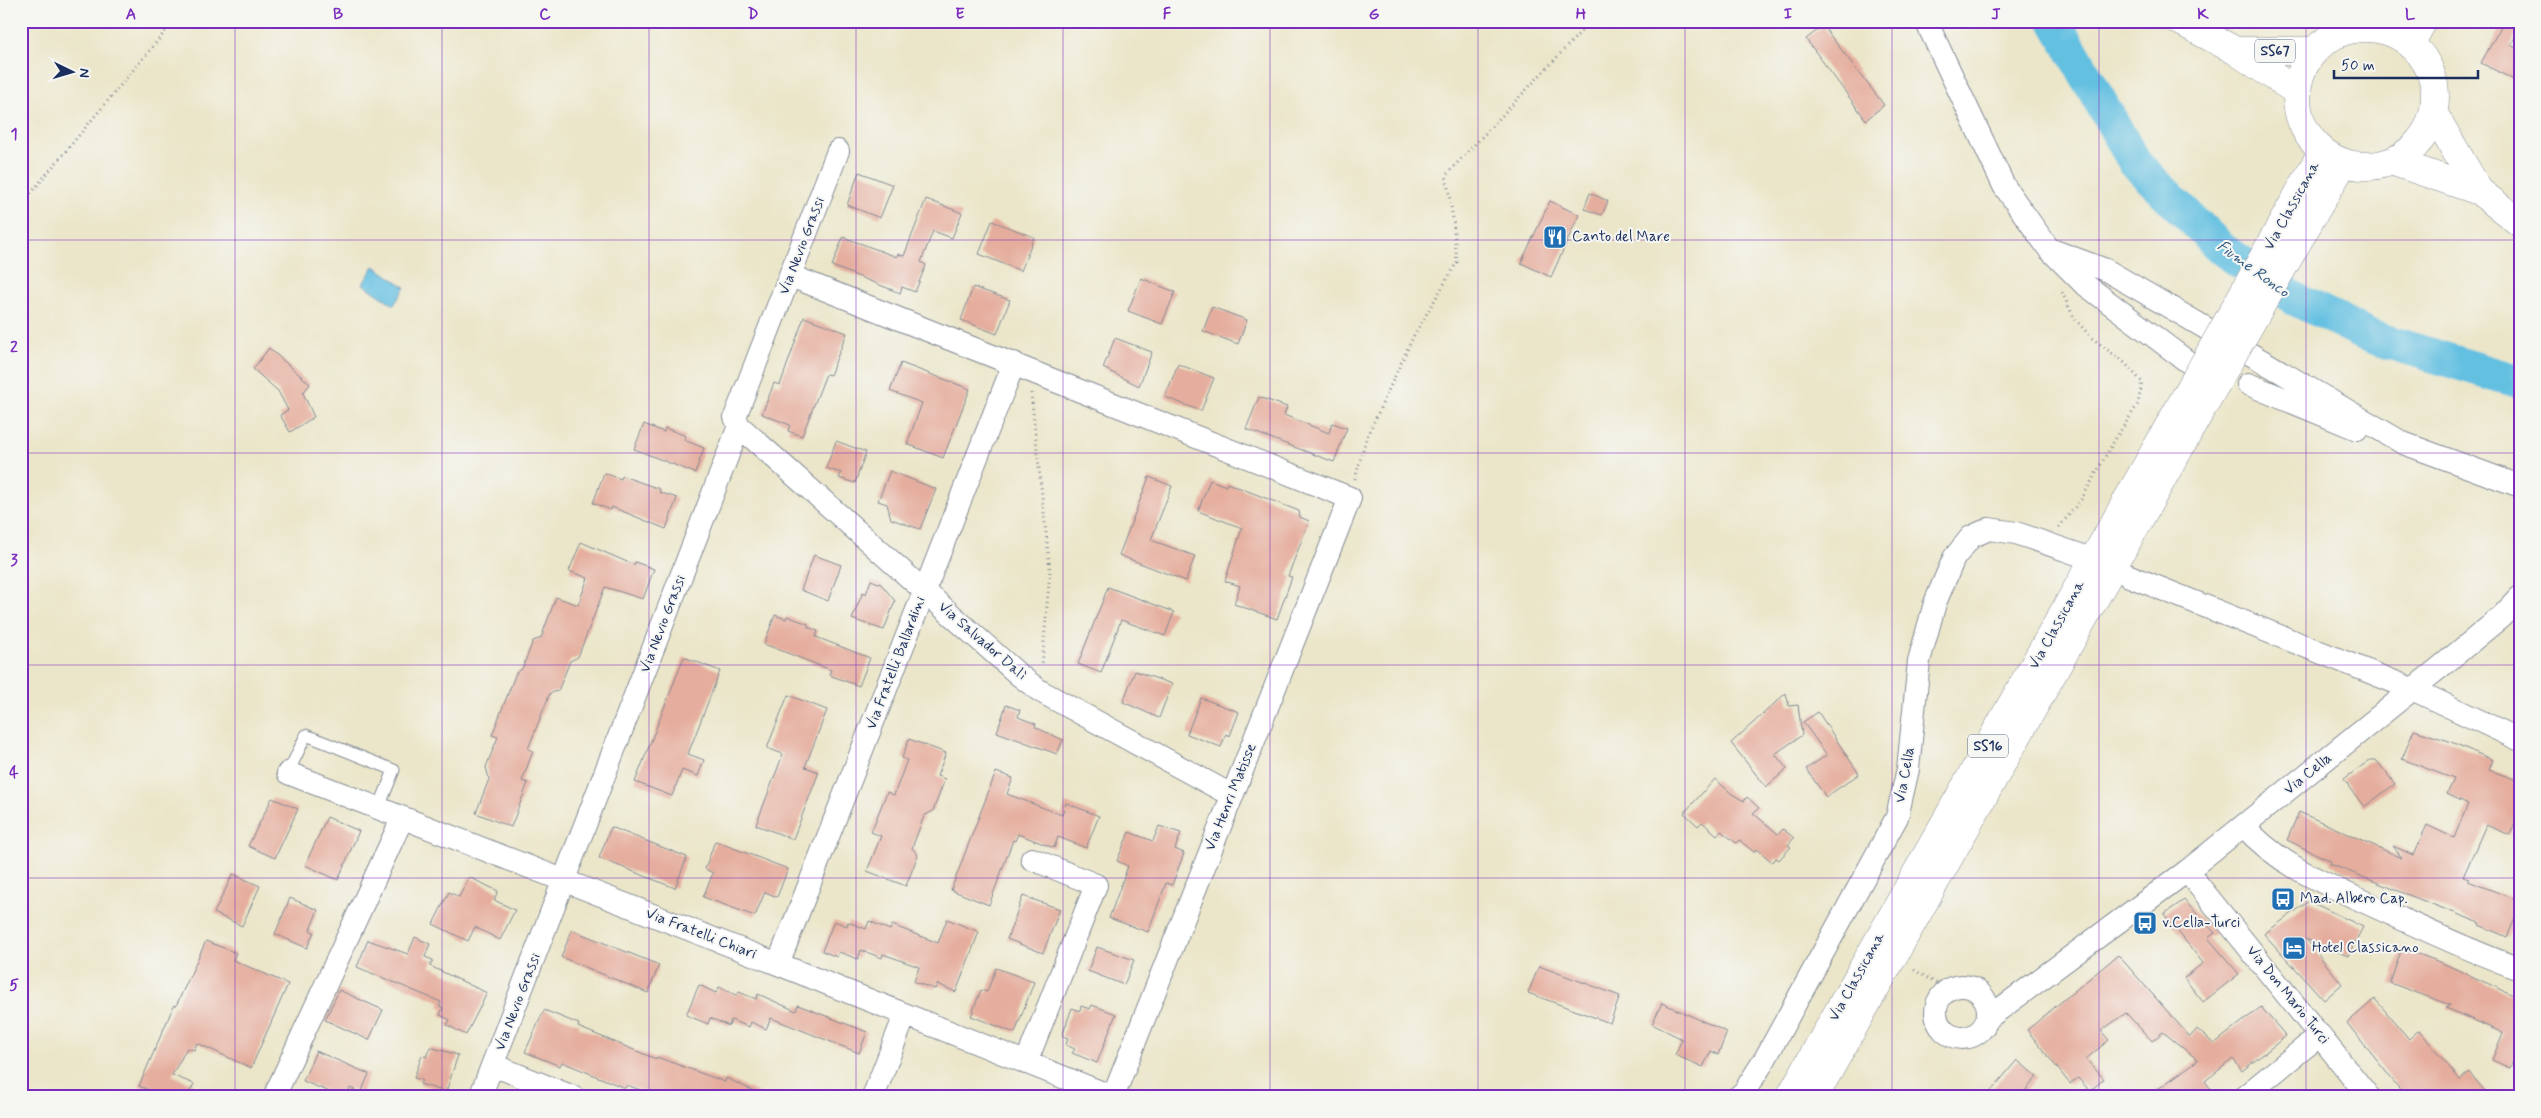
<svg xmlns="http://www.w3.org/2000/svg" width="2541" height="1118" font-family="Mynerve,sans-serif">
  <rect width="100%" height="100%" fill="#f6f6f2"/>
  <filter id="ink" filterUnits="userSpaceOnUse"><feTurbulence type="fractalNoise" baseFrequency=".02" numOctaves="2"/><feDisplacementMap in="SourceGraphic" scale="10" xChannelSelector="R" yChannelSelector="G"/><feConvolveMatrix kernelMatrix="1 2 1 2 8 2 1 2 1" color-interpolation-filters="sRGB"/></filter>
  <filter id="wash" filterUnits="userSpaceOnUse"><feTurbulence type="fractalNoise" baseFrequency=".0096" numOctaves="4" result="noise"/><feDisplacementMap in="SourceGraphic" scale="20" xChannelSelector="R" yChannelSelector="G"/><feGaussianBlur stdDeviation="1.12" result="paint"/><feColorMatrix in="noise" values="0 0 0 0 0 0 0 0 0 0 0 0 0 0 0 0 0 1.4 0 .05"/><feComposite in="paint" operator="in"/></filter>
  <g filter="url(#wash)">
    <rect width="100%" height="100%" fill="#ebe6c9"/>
    <path fill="#63c0e1" stroke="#3f78a0" d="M374,266L405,287L394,305L363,284Z"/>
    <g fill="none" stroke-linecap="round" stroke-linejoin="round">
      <path stroke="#63c0e1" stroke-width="34" d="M2055,21L2135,163L2222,249L2295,299L2372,337L2520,382"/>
    </g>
    <g id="blocks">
      <path fill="#e5ad9d" d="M2504,21H2520V28L2511,45L2520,50V70L2514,80L2481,63Z
        M1823,26L1884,105L1866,120L1806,39Z
        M859,172L893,185L880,218L847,205Z
        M1590,193L1608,201L1602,215L1584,209Z
        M926,199L962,213L952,238L933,231L921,262L926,265L915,292L902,287L900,293L832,266L843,237L897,257L898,254L904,256Z
        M1550,201L1579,215L1551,277L1521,263Z
        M992,221L1034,237L1021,271L979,254Z
        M1141,278L1175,292L1162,324L1128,311Z
        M973,287L1010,300L997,334L961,320Z
        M1212,307L1247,320L1238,344L1203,331Z
        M804,317L847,333L830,375L826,374L802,436L788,431L790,425L762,414L774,383L780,385Z
        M1115,338L1152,352L1139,386L1103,368Z
        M269,348L310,384L303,393L314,417L290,432L280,415L288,410L278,391L253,369Z
        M901,363L970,389L943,458L907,444L922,403L890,391Z
        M1178,364L1214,378L1201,411L1165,397Z
        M1259,397L1287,407L1284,415L1329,433L1332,423L1347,428L1334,462L1246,429Z
        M644,424L664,432L665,428L686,436L684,440L704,448L695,473L634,449Z
        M836,441L866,452L855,483L839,478L841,473L826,468Z
        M890,471L936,489L920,529L891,519L887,504L878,501Z
        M604,473L621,479L622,476L660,489L659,492L677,498L666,529L612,507L611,510L593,503Z
        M1149,477L1172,486L1151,540L1195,556L1186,581L1119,555Z
        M1210,480L1226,486L1227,483L1299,511L1300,517L1309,521L1288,576L1292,577L1277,619L1234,604L1240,586L1225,581L1242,528L1198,511Z
        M581,542L634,565L635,562L654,569L643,599L605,587L578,657L570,661L558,691L550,693L528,749L533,751L522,781L528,783L511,827L476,813L489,779L486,767L498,737L492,735L516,673L522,669L533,641L541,638L556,597L578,605L588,578L569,571Z
        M814,555L841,565L828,601L801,590Z
        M871,580L881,584L895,601L884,630L852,619L863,592L866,594Z
        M1108,587L1174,612L1165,636L1121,620L1101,673L1078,664Z
        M775,615L786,619L787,616L808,624V627L818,631L816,637L870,658L859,686L829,675L831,670L764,644Z
        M684,657L720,671L688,754L704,760L698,776L682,770L672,796L635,782Z
        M1135,671L1172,684L1159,718L1123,702Z
        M1786,693L1789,706L1798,705L1802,735L1775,754L1787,769L1766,787L1731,743Z
        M788,695L827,710L805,767L819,772L793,839L756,825L783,754L767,748Z
        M1201,698L1239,712L1230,736L1226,734L1221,747L1187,734Z
        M1006,705L1020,710L1018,717L1036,724L1035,727L1063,740L1057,754L997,732Z
        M1818,712L1859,774L1826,797L1806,769L1827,755L1803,722Z
        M2414,730L2449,741L2493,760L2489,770L2520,781V811L2510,835L2486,825L2463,877L2469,879L2468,881L2520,901V907L2507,937L2479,925L2480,923L2330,864L2331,861L2287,840L2299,812L2402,858L2393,846L2413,855L2427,825L2454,838L2468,804L2447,794L2454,779L2402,759Z
        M909,739L946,753L937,776L945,779L933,811L924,816L912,848L918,855L906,886L867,871L881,836L871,832L887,792L894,795L907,760L902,758Z
        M2370,760H2376L2395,784L2364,807L2344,779Z
        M996,772L1013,778L1007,794L1062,815L1066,803L1099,816L1086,848L1058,837L1054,848L1018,834L1015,841L1013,840L989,905L951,890Z
        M1715,779L1732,794L1744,801L1747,797L1759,808L1753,813L1778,834L1783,829L1794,838L1788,845L1791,847L1779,860L1776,858L1772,862L1757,849L1754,852L1739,840L1736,843L1721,831L1717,835L1702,822L1698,826L1684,813Z
        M272,798L298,809L275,858L248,846Z
        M327,817L359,831L338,880L305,865Z
        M1159,826L1181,833L1175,849L1184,853L1172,885L1166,883L1148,932L1109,918L1128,866L1117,861L1129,832L1153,841Z
        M611,827L687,857L675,888L599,858Z
        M715,841L788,869L777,897L765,892L755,916L703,897L713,873L705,869Z
        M233,874L260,886L242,926L214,913Z
        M469,877L498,891L494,900L515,910L500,940L475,927L468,941L433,924L449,892L459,897Z
        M1023,896L1060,909L1043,953L1007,939Z
        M290,898L318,910L310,930L314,932L307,948L275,934Z
        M2184,900L2215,933L2208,938L2239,974L2203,1002L2184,978L2203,963L2164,914Z
        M2309,901L2363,927L2348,956L2306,939L2342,984L2324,1000L2264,934Z
        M947,919L979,932L956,992L937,984L935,989L914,982L919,967L883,954L882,958L861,950L858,959L839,952L837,957L822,951L834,921L847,926L848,922L866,929L869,921L890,930L892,925L938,943Z
        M572,930L659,965L648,993L561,957Z
        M415,937L430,944L425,957L433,960L430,966L487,993L466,1035L447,1025L450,1020L440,1015L443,1008L439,1006L441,1002L357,967L368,940L408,954Z
        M206,941L236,953L233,960L288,984L251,1068L197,1043L194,1050L187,1048L172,1075L194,1084L187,1097H166L139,1086L174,1005L176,1006Z
        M1097,947L1134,960L1124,985L1088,971Z
        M2402,948L2440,962L2520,998V1044L2510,1068L2492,1060L2503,1033L2446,1008L2450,1005L2390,983Z
        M2118,955L2190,1037L2197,1029L2214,1044L2261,1007L2286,1036L2242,1071L2233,1059L2205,1081L2212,1091L2204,1097H2147L2198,1060L2163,1032L2152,1041L2126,1013L2101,1031L2109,1040L2086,1059L2104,1079L2090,1091L2078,1078L2070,1084L2027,1030Z
        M1539,966L1620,996L1610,1023L1528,993Z
        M996,968L1034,982L1015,1033L971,1016L981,990L987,992Z
        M699,985L716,993L719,987L736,995L739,992L756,999L758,994L796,1011L798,1005L867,1032L859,1053L771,1018L766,1029L751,1022L749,1027L731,1020L729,1026L710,1018L708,1024L686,1015Z
        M339,990L383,1010L369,1040L325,1020Z
        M2375,999L2409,1039L2419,1030L2460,1080L2469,1072L2490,1097H2406L2347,1023Z
        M1662,1003L1727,1032L1718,1055L1711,1051L1703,1067L1675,1055L1682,1039L1652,1024Z
        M1092,1005L1116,1014L1097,1063L1072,1053L1075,1049L1066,1045L1068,1038L1062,1036L1072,1008L1080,1011L1081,1006L1090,1009Z
        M544,1010L579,1024L578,1027L656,1059L657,1057L725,1082L726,1078L767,1097H659L627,1085L625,1088L562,1062L560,1066L525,1052Z
        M430,1047L458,1055L446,1092L420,1084L422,1080L414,1078L422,1055L426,1057Z
        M316,1051L369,1074L361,1093L350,1088L347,1097H342L303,1081Z
        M2017,1060L2037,1077L2020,1097H1986Z"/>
    </g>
  </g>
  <g filter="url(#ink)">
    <use href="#blocks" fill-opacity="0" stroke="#838a94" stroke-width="1"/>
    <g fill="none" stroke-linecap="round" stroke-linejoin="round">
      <g stroke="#838a94" stroke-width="13">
        <path id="lane" d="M288,773L306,735L394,770L378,810"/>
      </g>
      <g stroke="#838a94" stroke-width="24">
        <path id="street" d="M1926,21L2004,186L2049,249L2083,283L2200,371
          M2049,249L2106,270L2403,443L2520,486
          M791,276L1350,498L1113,1097
          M2248,384L2357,429
          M739,426L1019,675L1040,691L1231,795
          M2127,575L2412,689L2520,740
          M288,773L778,964L1113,1097
          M2244,826C2280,867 2331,886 2380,909C2426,930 2472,952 2520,969
          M2187,871L2369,1097
          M778,964L1014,363
          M1936 1012a26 26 0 1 1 52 0a26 26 0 1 1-52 0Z
          M1988,1018L2187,871L2444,664L2501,617L2520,597
          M1026,1063L1096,885L1032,859
          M493,1065L573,1097
          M274,1097L402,819
          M480,1097L739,426L735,417L838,151
          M873,1097L905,1015
          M1738,1097L1744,1092L1765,1059L1897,817L1908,769L1919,661L1935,603L1954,558L1971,537L1989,529L2016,533L2080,555
          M2244,1097L2320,1035"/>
      </g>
      <g stroke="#838a94" stroke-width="29">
        <path id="secondary" d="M2434,114L2479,191L2520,223
          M2394,162L2479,191"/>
      </g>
      <g stroke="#838a94" stroke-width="29">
        <path id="primary" d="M2180,21L2236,51L2296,91
          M2236,51H2314"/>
      </g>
      <g stroke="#838a94" stroke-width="29">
        <path id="highway" d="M2297 97a69 69 0 1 1 138 0a69 69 0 1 1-138 0Z
          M2410,44L2423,21
          M2299,193L2322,152
          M2320,203L2343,164
          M1790,1097L2187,394
          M1814,1097L2205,403"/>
      </g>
      <path stroke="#838a94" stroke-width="3" stroke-dasharray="1 4" stroke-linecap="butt" d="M21,205L174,21
        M1031,393L1050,570L1042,666
        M1355,479L1366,439L1413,337L1457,262L1453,219L1446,175L1591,21
        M2059,527L2081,500L2114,441L2138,404L2142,382L2125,363L2092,338L2074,318L2062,292
        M1914,970L1948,990"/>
      <use href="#lane" stroke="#fff" stroke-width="11"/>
      <use href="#street" stroke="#fff" stroke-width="22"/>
      <use href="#secondary" stroke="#fff" stroke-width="28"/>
      <use href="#primary" stroke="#fff" stroke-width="28"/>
      <use href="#highway" stroke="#fff" stroke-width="28"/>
      <g stroke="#838a94" stroke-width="29" stroke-linecap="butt">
        <path id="highway-bridge" d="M2187,394L2299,193
          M2205,403L2320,203"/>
      </g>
      <use href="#highway-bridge" stroke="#fff" stroke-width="28"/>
    </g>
  </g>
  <path fill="none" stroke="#7b2cbf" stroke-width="1" stroke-opacity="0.55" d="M235,21V1097M442,21V1097M649,21V1097M856,21V1097M1063,21V1097M1270,21V1097M1478,21V1097M1685,21V1097M1892,21V1097M2099,21V1097M2306,21V1097M21,240H2520M21,453H2520M21,665H2520M21,878H2520"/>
  <defs>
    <g id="restaurant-square" transform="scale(1.25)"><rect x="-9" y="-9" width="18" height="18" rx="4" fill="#1f6fb2" stroke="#f6f6f2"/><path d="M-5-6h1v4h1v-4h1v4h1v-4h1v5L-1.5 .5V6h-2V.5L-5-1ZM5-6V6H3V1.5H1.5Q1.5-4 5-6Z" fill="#fff"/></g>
    <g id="bus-square" transform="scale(1.25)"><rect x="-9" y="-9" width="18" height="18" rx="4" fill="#1f6fb2" stroke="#f6f6f2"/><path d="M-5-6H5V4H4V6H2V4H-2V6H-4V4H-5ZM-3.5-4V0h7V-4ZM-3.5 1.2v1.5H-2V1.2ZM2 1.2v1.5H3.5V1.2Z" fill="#fff"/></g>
    <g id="hotel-square" transform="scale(1.25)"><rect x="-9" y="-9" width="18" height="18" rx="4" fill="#1f6fb2" stroke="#f6f6f2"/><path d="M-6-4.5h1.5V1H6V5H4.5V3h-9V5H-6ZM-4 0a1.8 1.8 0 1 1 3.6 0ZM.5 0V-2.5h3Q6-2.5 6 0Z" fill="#fff"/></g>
  </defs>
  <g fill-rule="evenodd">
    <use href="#restaurant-square" x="1555" y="237"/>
    <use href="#bus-square" x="2283" y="899"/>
    <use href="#bus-square" x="2145" y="923"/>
    <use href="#hotel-square" x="2294" y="948"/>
  </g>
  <g text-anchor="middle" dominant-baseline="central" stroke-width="4" stroke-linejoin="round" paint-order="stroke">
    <g fill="#f6f6f2" stroke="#5d6b8a" stroke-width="1">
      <rect x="2255" y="39.5" width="40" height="23" rx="4"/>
      <rect x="1968" y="734.5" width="40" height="23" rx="4"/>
    </g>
    <g font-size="14" font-weight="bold" fill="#1b2f5e">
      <text x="2275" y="51">SS67</text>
      <text x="1988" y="746">SS16</text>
    </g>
    <g font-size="15" fill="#1b2f5e" stroke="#f6f6f2">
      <text transform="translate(2292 206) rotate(-61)">Via Classicana</text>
      <text transform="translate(802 246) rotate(-69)">Via Nevio Grassi</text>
      <text transform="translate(663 624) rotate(-69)">Via Nevio Grassi</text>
      <text transform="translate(2057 625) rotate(-61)">Via Classicana</text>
      <text transform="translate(982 641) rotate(41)">Via Salvador Dalì</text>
      <text transform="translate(896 663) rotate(-69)">Via Fratelli Ballardini</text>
      <text transform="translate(2308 774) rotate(-39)">Via Cella</text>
      <text transform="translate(1905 775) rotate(-80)">Via Cella</text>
      <text transform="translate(1231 797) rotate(-68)">Via Henri Matisse</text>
      <text transform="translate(701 934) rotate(21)">Via Fratelli Chiari</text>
      <text transform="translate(1857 977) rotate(-61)">Via Classicana</text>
      <text transform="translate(2288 995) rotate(51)">Via Don Mario Turci</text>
      <text transform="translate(518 1002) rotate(-69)">Via Nevio Grassi</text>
    </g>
    <g font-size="15" fill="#1b2f5e" stroke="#f6f6f2" text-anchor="start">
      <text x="1572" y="237">Canto del Mare</text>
      <text x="2300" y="899">Mad. Albero Cap.</text>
      <text x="2162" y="923">v.Cella-Turci</text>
      <text x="2312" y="948">Hotel Classicano</text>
    </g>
    <g font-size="16" font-style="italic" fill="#315a85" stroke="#f6f6f2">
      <text transform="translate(2253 269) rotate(36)">Fiume Ronco</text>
    </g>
  </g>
  <rect width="2541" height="1118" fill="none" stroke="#f6f6f2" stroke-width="55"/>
  <g transform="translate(72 72) rotate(95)" stroke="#f6f6f2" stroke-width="4" paint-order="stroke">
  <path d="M0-4L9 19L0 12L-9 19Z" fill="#1b2f5e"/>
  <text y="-8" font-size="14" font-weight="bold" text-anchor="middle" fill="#1b2f5e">N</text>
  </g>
  <path d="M2334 70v8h144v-8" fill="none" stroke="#1b2f5e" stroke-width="2.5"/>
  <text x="2341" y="70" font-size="15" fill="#1b2f5e" stroke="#f6f6f2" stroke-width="4" paint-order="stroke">50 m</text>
  <rect x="28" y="28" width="2486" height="1062" fill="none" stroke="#7b2cbf" stroke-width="2"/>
  <g font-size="16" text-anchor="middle" font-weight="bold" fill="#7b2cbf">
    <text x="131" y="19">A</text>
    <text x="338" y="19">B</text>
    <text x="545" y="19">C</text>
    <text x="753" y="19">D</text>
    <text x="960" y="19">E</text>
    <text x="1167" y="19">F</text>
    <text x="1374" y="19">G</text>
    <text x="1581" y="19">H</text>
    <text x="1788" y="19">I</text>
    <text x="1996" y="19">J</text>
    <text x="2203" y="19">K</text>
    <text x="2410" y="19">L</text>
    <text x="14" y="139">1</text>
    <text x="14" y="352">2</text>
    <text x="14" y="565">3</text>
    <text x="14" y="777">4</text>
    <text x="14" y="990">5</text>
  </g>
</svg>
